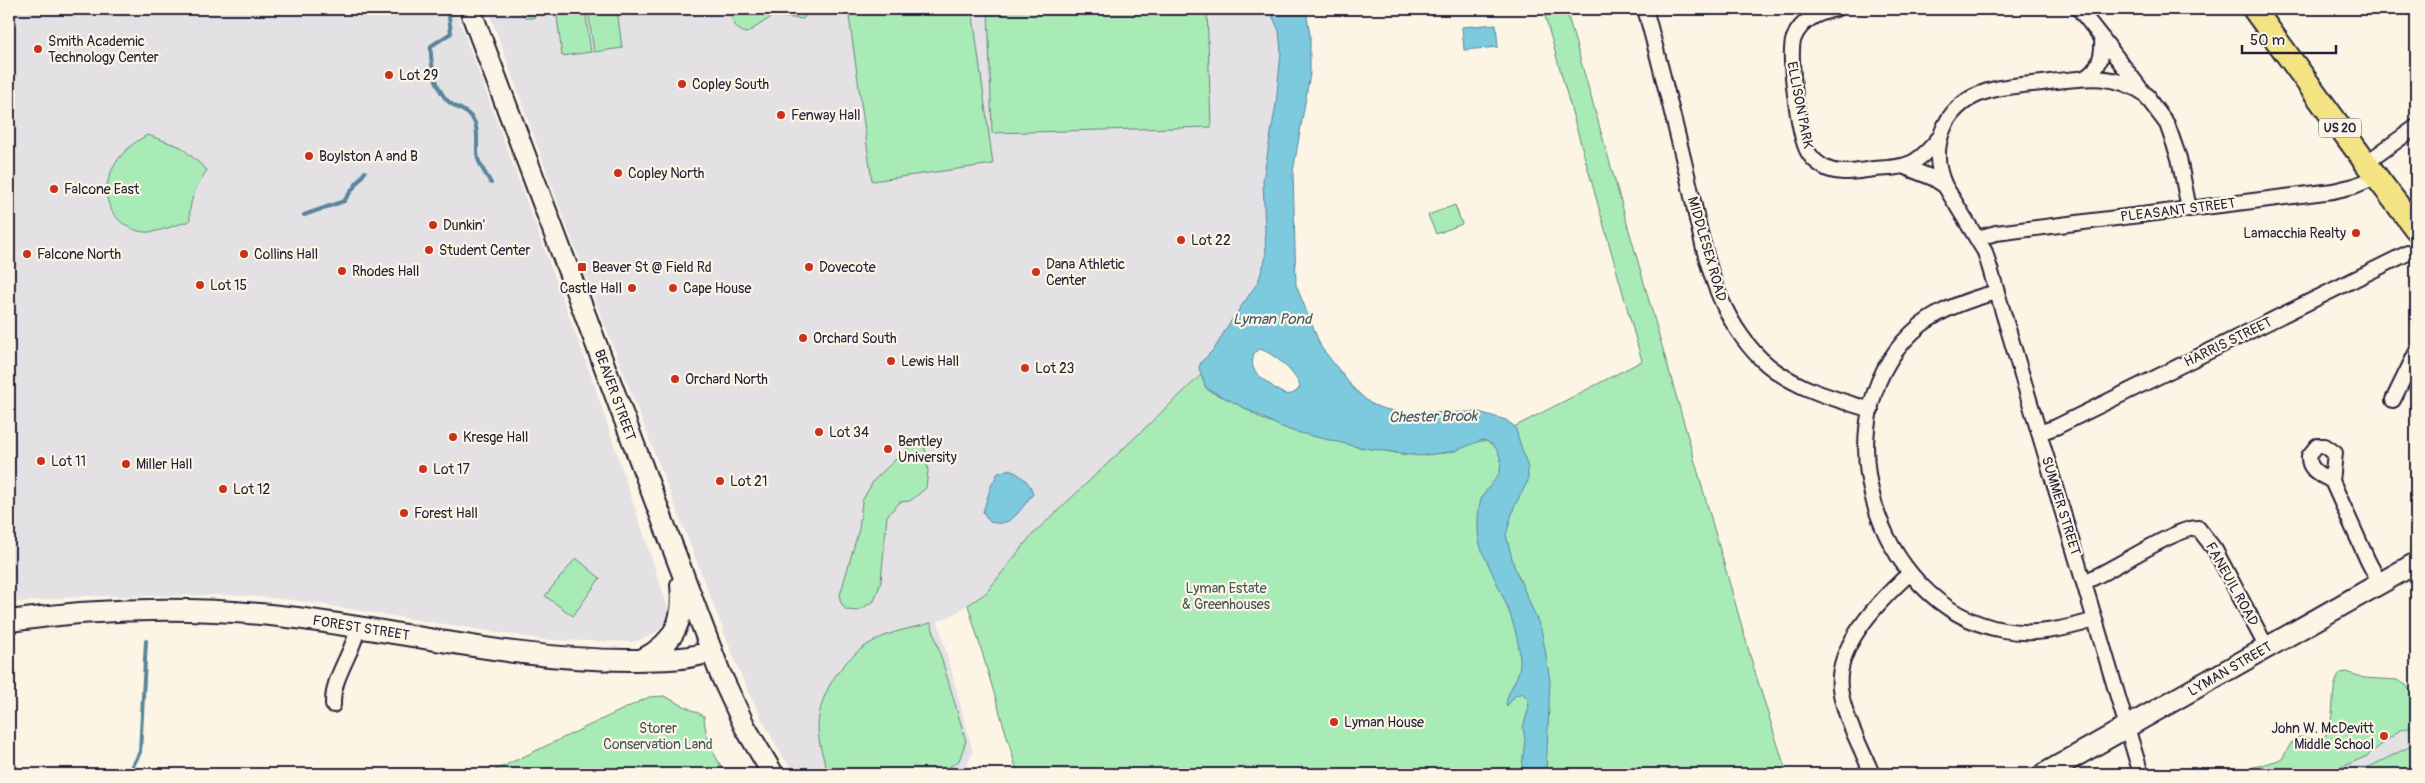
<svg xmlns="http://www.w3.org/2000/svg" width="2425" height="783" font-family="Pangolin,sans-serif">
  <rect width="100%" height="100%" fill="#fcf5e5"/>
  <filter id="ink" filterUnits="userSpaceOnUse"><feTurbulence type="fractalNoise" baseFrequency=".02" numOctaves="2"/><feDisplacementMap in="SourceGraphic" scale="10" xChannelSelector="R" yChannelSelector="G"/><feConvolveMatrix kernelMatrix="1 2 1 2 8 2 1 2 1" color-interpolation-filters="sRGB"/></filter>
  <g filter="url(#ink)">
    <path fill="#e3e1e4" d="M9,9H455L591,375L669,611L665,622L660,629L648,637L633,642L545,640L292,600L238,595L86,596L9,603Z
      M488,9H1265L1271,13L1279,31L1281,52L1276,104L1263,180L1266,257L1258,282L1215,348L1205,356L1199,368L1201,375L1030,537L986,593L951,616L938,621L973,752L963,774H796L781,754L761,718L737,666L565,222Z
      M2416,705V774H2304Z"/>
    <path fill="#a8ebb6" stroke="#658678" d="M518,9H543V10L533,18H526Z
      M556,9H585L591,52L562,56Z
      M588,9H617L622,48L594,52Z
      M729,9H810V10L803,19L773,16L747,33C736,32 731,19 729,9Z
      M848,9H972L993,164L872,181Z
      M988,9H1207L1211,127L992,133Z
      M1543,9H1566L1754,669L1787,774H1018L968,605L986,593L1030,537L1201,375L1206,388L1211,392L1235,402L1262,419L1312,436L1406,455L1446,453L1475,441H1487L1642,361Z
      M148,135L181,147L207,170C196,187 188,201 190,221C177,224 161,232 148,232C139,233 127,227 120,221C90,193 116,149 148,135Z
      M1455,205L1462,224L1436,234L1428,215Z
      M919,437H923L924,441L928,471L926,488L910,501L900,502L887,516L881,582L877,593L874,601L858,611L846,610L840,601V595L859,529L862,501L874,480Z
      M576,558L600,578L573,616L545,596Z
      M931,623L966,741L959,761L938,774H829C823,759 818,742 818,726C819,691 845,655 876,640C892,631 913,628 931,623Z
      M2347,672L2364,678L2397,680L2406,685L2416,697V726L2400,730L2367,756L2326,774H2245L2254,767L2282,759L2293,740L2299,737C2310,737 2315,742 2325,736C2338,716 2328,685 2341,673Z
      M664,696L704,716C705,739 714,755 726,774H487L649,697Z
      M2411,746L2416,756V774H2355Z"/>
    <path fill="#7dc9dd" stroke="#59869c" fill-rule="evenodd" d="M1265,9H1306L1310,36V74L1293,172L1296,285L1321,347L1353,388L1370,403L1381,408L1403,413L1479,412L1506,420L1515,427L1528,468V481L1514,507L1506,535L1514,566L1541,629L1546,655L1550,682L1546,774H1521L1525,740L1523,728L1529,707L1527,698L1522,693L1515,696L1507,706L1506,703C1509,687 1521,677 1520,660C1519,632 1506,602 1494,577C1486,557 1478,550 1478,527C1478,517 1478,506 1482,497C1486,489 1494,483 1498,475C1505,461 1498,443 1482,440L1455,451L1420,456L1358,447L1292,431L1277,425L1206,388L1199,368L1201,362L1215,348L1227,327L1258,282L1266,257L1263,180L1276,104L1281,52L1279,31L1271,13ZM1260,349C1275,354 1296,373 1300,387C1289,402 1279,391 1268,383C1263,379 1257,375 1254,369C1251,364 1253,359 1254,353Z
      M1496,24L1498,47L1464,50L1462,27Z
      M1010,469C1021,476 1030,481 1033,494C1019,510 1013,528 990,522L983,512L991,486L998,473Z"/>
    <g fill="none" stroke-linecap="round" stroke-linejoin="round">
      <path stroke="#59869c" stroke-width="4" d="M448,9L451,33L431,46C430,63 436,92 450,103C458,109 469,111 474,121C480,133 475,147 478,159C481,168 487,176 491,183
        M304,215L344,201L365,172
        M129,774L140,752L146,641"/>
      <g stroke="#22223b" stroke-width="18">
        <path id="street" d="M1645,9C1660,62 1673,116 1686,170C1702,237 1710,310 1762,360C1792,388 1833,398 1871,410
          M1836,9C1818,13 1801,20 1794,38C1787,53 1799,134 1807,150C1810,157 1816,162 1822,166C1837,176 1857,171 1874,169C1908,167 1916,166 1939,138
          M2079,9L2102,38C2103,53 2100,69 2086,77
          M2102,38L2167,124L2179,158L2189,209
          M2366,163L2416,127
          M1905,167L1933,178L1945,186L1985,252L2141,774
          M1945,186C1928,149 1943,107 1982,93C2001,86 2023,85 2042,83C2080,78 2115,71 2148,96
          M1978,238L1996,233L2333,191L2354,186L2376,177
          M1997,292C1970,299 1943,308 1921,325C1816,410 1872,606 2003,630C2034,636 2065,629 2095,620
          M2393,400L2416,353
          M2039,433L2056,427L2416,249
          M2317,446H2325L2335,453L2332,481C2322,475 2308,471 2309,456Z
          M2332,481L2368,561L2380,584
          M2084,582C2110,572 2178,526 2198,528L2215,550L2267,648
          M333,705C332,677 352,655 358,628
          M9,770V774
          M1872,774C1861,747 1844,717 1840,688C1835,645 1881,599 1910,573"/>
      </g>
      <g stroke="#22223b" stroke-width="24">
        <path id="secondary" d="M470,9L720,673L745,727L773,774
          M9,621C100,608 197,606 288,617C404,631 511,660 629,660C656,659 686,661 712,651
          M643,659C675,643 685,619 681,585
          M2044,774L2416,563"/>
      </g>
      <g stroke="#22223b" stroke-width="26">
        <path id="primary" d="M2254,9L2366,163L2416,229"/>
      </g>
      <use href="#street" stroke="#fcf5e5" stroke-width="14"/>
      <use href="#secondary" stroke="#fcf5e5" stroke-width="20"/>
      <use href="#primary" stroke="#f4e382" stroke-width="22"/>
    </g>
  </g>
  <g fill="#c8321e" stroke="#fcf5e5" stroke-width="2">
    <circle cx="38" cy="49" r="5"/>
    <circle cx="389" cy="75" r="5"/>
    <circle cx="682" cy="84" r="5"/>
    <circle cx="781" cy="115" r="5"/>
    <circle cx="309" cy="156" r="5"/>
    <circle cx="618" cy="173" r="5"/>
    <circle cx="54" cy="189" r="5"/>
    <circle cx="433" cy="225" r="5"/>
    <circle cx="2356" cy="233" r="5"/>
    <circle cx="1181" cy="240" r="5"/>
    <circle cx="429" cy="250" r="5"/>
    <circle cx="27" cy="254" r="5"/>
    <circle cx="244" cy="254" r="5"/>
    <rect x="577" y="262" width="10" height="10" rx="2.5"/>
    <circle cx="809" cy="267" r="5"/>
    <circle cx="342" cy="271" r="5"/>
    <circle cx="1036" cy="272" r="5"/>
    <circle cx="200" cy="285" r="5"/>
    <circle cx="632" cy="288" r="5"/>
    <circle cx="673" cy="288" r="5"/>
    <circle cx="803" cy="338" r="5"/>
    <circle cx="891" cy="361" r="5"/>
    <circle cx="1025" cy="368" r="5"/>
    <circle cx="675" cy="379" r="5"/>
    <circle cx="819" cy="432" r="5"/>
    <circle cx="453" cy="437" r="5"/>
    <circle cx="888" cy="449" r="5"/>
    <circle cx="41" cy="461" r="5"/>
    <circle cx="126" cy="464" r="5"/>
    <circle cx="423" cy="469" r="5"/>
    <circle cx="720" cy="481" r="5"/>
    <circle cx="223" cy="489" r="5"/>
    <circle cx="404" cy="513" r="5"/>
    <circle cx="1334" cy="722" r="5"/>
    <circle cx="2384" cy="736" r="5"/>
  </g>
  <g text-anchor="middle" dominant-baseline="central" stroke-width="4.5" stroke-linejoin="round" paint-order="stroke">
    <rect fill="#fcf5e5" stroke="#63616e" stroke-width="1" x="2319" y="118.5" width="42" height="19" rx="4"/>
    <g font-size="12" font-weight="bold" fill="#22223b">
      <text x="2340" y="128">US 20</text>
    </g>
    <g font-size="14" fill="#22223b" stroke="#fcf5e5" text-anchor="start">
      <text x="48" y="41">Smith Academic<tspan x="48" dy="16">Technology Center</tspan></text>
      <text x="399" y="75">Lot 29</text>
      <text x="692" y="84">Copley South</text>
      <text x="791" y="115">Fenway Hall</text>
      <text x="319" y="156">Boylston A and B</text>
      <text x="628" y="173">Copley North</text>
      <text x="64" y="189">Falcone East</text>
      <text x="443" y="225">Dunkin'</text>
      <text x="2346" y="233" text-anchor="end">Lamacchia Realty</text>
      <text x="1191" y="240">Lot 22</text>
      <text x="439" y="250">Student Center</text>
      <text x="37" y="254">Falcone North</text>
      <text x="254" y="254">Collins Hall</text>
      <text x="1046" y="264">Dana Athletic<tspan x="1046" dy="16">Center</tspan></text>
      <text x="592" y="267">Beaver St @ Field Rd</text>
      <text x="819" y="267">Dovecote</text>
      <text x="352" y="271">Rhodes Hall</text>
      <text x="210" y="285">Lot 15</text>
      <text x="622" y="288" text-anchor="end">Castle Hall</text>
      <text x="683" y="288">Cape House</text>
      <text x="813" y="338">Orchard South</text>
      <text x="901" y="361">Lewis Hall</text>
      <text x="1035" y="368">Lot 23</text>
      <text x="685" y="379">Orchard North</text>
      <text x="829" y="432">Lot 34</text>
      <text x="463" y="437">Kresge Hall</text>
      <text x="898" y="441">Bentley<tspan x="898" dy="16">University</tspan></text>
      <text x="51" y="461">Lot 11</text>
      <text x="136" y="464">Miller Hall</text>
      <text x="433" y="469">Lot 17</text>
      <text x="730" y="481">Lot 21</text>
      <text x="233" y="489">Lot 12</text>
      <text x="414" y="513">Forest Hall</text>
      <text x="1344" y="722">Lyman House</text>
      <text x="2374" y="728" text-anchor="end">John W. McDevitt<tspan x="2374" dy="16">Middle School</tspan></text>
    </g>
    <g font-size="14" fill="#22223b" stroke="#fcf5e5">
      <text transform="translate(1800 105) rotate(79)">ELLISON PARK</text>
      <text transform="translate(2178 210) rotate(-7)">PLEASANT STREET</text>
      <text transform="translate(1707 249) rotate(74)">MIDDLESEX ROAD</text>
      <text transform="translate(2228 342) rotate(-26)">HARRIS STREET</text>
      <text transform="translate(615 395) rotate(70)">BEAVER STREET</text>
      <text transform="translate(2061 506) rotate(73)">SUMMER STREET</text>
      <text transform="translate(2232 584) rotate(61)">FANEUIL ROAD</text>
      <text transform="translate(361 628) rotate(9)">FOREST STREET</text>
      <text transform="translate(2230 669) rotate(-30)">LYMAN STREET</text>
    </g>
    <g font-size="14" fill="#44545a" stroke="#fcf5e5">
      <text x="1226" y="588">Lyman Estate<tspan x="1226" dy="16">&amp; Greenhouses</tspan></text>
      <text x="658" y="728">Storer<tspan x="658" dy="16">Conservation Land</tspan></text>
    </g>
    <g font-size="15" font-style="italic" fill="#3d546c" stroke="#fcf5e5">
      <text x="1272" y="319">Lyman Pond</text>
      <text transform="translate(1433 417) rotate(-1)">Chester Brook</text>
    </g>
  </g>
  <rect width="2425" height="783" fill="none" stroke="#fcf5e5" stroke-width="30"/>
  <rect x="15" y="15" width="2395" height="753" fill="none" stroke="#22223b" stroke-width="2" filter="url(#ink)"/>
  <path d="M2242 45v8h94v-8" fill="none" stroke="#22223b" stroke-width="2.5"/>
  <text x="2250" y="45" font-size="15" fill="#22223b" stroke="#fcf5e5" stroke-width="4" paint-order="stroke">50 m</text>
</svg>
